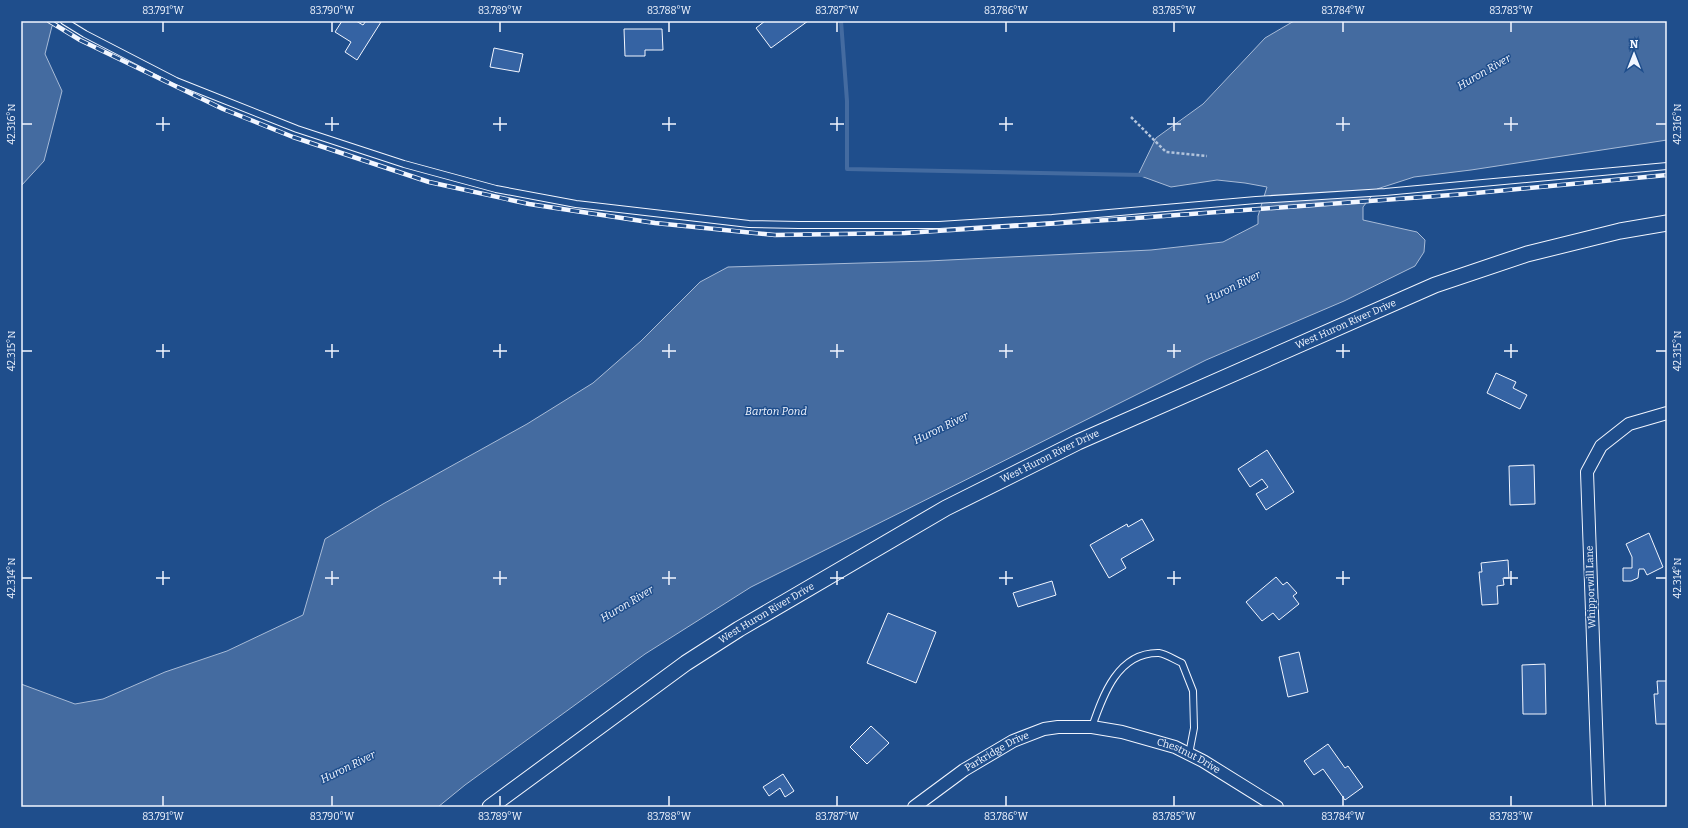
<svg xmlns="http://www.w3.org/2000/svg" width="1688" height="828" font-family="Bitter,serif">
  <rect width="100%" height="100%" fill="#1f4e8c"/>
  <path fill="#446ba0" stroke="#a8bbd7" d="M21,21H61L52,26L45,54L62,91L44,161L21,186Z
    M1294,21H1667V140L1471,170L1414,177L1377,189L1363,207V220L1417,232L1425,240L1424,252L1415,266L1344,301L1206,360L751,587L645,654L465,785L438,807H21V684L75,704L103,699L165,672L227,651L303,615L325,539L383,504L527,424L593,383L641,341L700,282L728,267L928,261L1151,250L1223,242L1258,224V216L1267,187L1245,183L1217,180L1171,187L1138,175L1156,138L1203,104L1265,38Z"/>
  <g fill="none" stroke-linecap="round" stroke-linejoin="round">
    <path stroke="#446ba0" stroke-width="4" d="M841,21L847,101V169L1143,175"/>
  </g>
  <path fill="#3563a3" stroke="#f2f6ff" d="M342,21H356L363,25L366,21L381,22L357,60L345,52L351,42L335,32Z
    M765,21H808L771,48L756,28Z
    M624,29H662L663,50H645V56H625Z
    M494,48L523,54L519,72L490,67Z
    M1496,373L1516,382L1513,388L1527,395L1520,409L1487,393Z
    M1267,450L1294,492L1266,510L1256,494L1268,487L1262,479L1250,487L1238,469Z
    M1534,465L1535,504L1510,505L1509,466Z
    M1142,519L1154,540L1121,559L1126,568L1109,578L1090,545L1127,524L1128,527Z
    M1649,533L1663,567L1647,575L1644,569H1639L1638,578L1631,581H1623V568H1632V557L1626,544Z
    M1508,560L1509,578H1503L1504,585L1497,586L1498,604L1482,605L1479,572H1482L1481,563Z
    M1276,577L1283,585L1287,582L1297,593L1293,596L1299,604L1279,620L1273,613L1262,621L1246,602Z
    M1052,581L1056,595L1018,607L1013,593Z
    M888,613L936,632L916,683L867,663Z
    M1299,652L1308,692L1288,697L1279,657Z
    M1545,664L1546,714H1523L1522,665Z
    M1657,681H1667V724H1656L1654,694H1658Z
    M871,726L889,743L867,764L850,747Z
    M1328,744L1345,768L1348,766L1363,787L1345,800L1323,769L1314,775L1304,761Z
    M783,774L794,791L785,797L780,788L769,796L763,787Z"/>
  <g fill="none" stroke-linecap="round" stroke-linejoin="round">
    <g stroke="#f2f6ff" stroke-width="8">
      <path id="service" d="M64,21L85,34L176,81L297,129L404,164L496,189L576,204L749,224L799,225H939L1052,218L1256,200L1385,192L1667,166
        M1092,727C1103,695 1118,652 1159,653C1166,654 1175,660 1182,663L1193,691L1194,728L1189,754"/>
    </g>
    <g stroke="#f2f6ff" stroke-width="14">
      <g id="minor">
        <path id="s1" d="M914,807L964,770L1013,741L1044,729L1058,727H1092L1122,732L1175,747L1203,761L1277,807"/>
        <path d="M1599,807L1587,472L1601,446L1629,424L1667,413"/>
      </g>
    </g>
    <g stroke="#f2f6ff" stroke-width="17">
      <g id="tertiary">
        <path id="s2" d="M490,807L686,663L739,629L946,508L1078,442L1435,285L1527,254L1620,231L1667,223"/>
      </g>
    </g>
    <path stroke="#b3c4dc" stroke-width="2.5" stroke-dasharray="3 2" stroke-linecap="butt" d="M1131,117L1166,152L1207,156"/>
    <use href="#service" stroke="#1f4e8c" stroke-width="6"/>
    <use href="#minor" stroke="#1f4e8c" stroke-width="12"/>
    <use href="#tertiary" stroke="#1f4e8c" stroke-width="15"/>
    <g stroke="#f2f6ff" stroke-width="4.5">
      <path id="rail" d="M49,21L80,40L223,109L293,137L429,182L529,204L655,223L775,235L905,233L1123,219L1465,194L1667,175"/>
    </g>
    <use href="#rail" stroke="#1f4e8c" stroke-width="3" stroke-dasharray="9" stroke-linecap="butt"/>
  </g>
  <path fill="none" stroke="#f2f6ff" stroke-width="1.5" d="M163,22V32M332,22V32M500,22V32M669,22V32M837,22V32M1006,22V32M1174,22V32M1343,22V32M1511,22V32M163,117V131M332,117V131M500,117V131M669,117V131M837,117V131M1006,117V131M1174,117V131M1343,117V131M1511,117V131M22,124H32M156,124H170M325,124H339M493,124H507M662,124H676M830,124H844M999,124H1013M1167,124H1181M1336,124H1350M1504,124H1518M1656,124H1666M163,344V358M332,344V358M500,344V358M669,344V358M837,344V358M1006,344V358M1174,344V358M1343,344V358M1511,344V358M22,351H32M156,351H170M325,351H339M493,351H507M662,351H676M830,351H844M999,351H1013M1167,351H1181M1336,351H1350M1504,351H1518M1656,351H1666M163,571V585M332,571V585M500,571V585M669,571V585M837,571V585M1006,571V585M1174,571V585M1343,571V585M1511,571V585M22,578H32M156,578H170M325,578H339M493,578H507M662,578H676M830,578H844M999,578H1013M1167,578H1181M1336,578H1350M1504,578H1518M1656,578H1666M163,796V806M332,796V806M500,796V806M669,796V806M837,796V806M1006,796V806M1174,796V806M1343,796V806M1511,796V806"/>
  <g text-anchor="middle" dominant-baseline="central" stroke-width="3" stroke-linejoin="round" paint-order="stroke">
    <g font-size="10" fill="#f2f6ff" stroke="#1f4e8c">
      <text stroke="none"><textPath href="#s2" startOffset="986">West Huron River Drive</textPath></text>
      <text stroke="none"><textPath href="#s2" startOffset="662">West Huron River Drive</textPath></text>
      <text transform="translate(1591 587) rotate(-92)">Whipporwill Lane</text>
      <text stroke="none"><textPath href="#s2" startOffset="338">West Huron River Drive</textPath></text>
      <text stroke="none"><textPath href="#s1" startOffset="100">Parkridge Drive</textPath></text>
      <text stroke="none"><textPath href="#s1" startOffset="302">Chestnut Drive</textPath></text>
    </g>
    <g font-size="11" font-style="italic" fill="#f2f6ff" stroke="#1f4e8c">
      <text transform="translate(1484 72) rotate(-30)">Huron River</text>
      <text transform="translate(1233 287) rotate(-26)">Huron River</text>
      <text x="776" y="411">Barton Pond</text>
      <text transform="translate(941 428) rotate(-26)">Huron River</text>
      <text transform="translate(627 604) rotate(-31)">Huron River</text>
      <text transform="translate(348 767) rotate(-26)">Huron River</text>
    </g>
  </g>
  <rect width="1688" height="828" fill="none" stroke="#1f4e8c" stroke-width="44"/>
  <g transform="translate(1634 54)" stroke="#1f4e8c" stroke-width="3" paint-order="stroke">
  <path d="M0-3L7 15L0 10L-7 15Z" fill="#f2f6ff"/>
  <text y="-6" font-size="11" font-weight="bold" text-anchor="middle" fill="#f2f6ff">N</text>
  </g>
  <rect x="22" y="22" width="1644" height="784" fill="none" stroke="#f2f6ff" stroke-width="1.5"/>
  <g font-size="10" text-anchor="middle" fill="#f2f6ff">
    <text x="163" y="14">83.791°W</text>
    <text x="332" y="14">83.790°W</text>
    <text x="500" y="14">83.789°W</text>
    <text x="669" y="14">83.788°W</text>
    <text x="837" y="14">83.787°W</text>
    <text x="1006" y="14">83.786°W</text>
    <text x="1174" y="14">83.785°W</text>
    <text x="1343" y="14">83.784°W</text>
    <text x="1511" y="14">83.783°W</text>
    <text transform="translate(11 124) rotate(-90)" y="4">42.316°N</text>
    <text transform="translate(1677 124) rotate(-90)" y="4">42.316°N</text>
    <text transform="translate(11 351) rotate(-90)" y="4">42.315°N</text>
    <text transform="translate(1677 351) rotate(-90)" y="4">42.315°N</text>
    <text transform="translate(11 578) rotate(-90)" y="4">42.314°N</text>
    <text transform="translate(1677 578) rotate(-90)" y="4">42.314°N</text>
    <text x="163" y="820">83.791°W</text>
    <text x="332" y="820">83.790°W</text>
    <text x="500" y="820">83.789°W</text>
    <text x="669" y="820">83.788°W</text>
    <text x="837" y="820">83.787°W</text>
    <text x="1006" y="820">83.786°W</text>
    <text x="1174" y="820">83.785°W</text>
    <text x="1343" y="820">83.784°W</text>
    <text x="1511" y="820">83.783°W</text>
  </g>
</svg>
